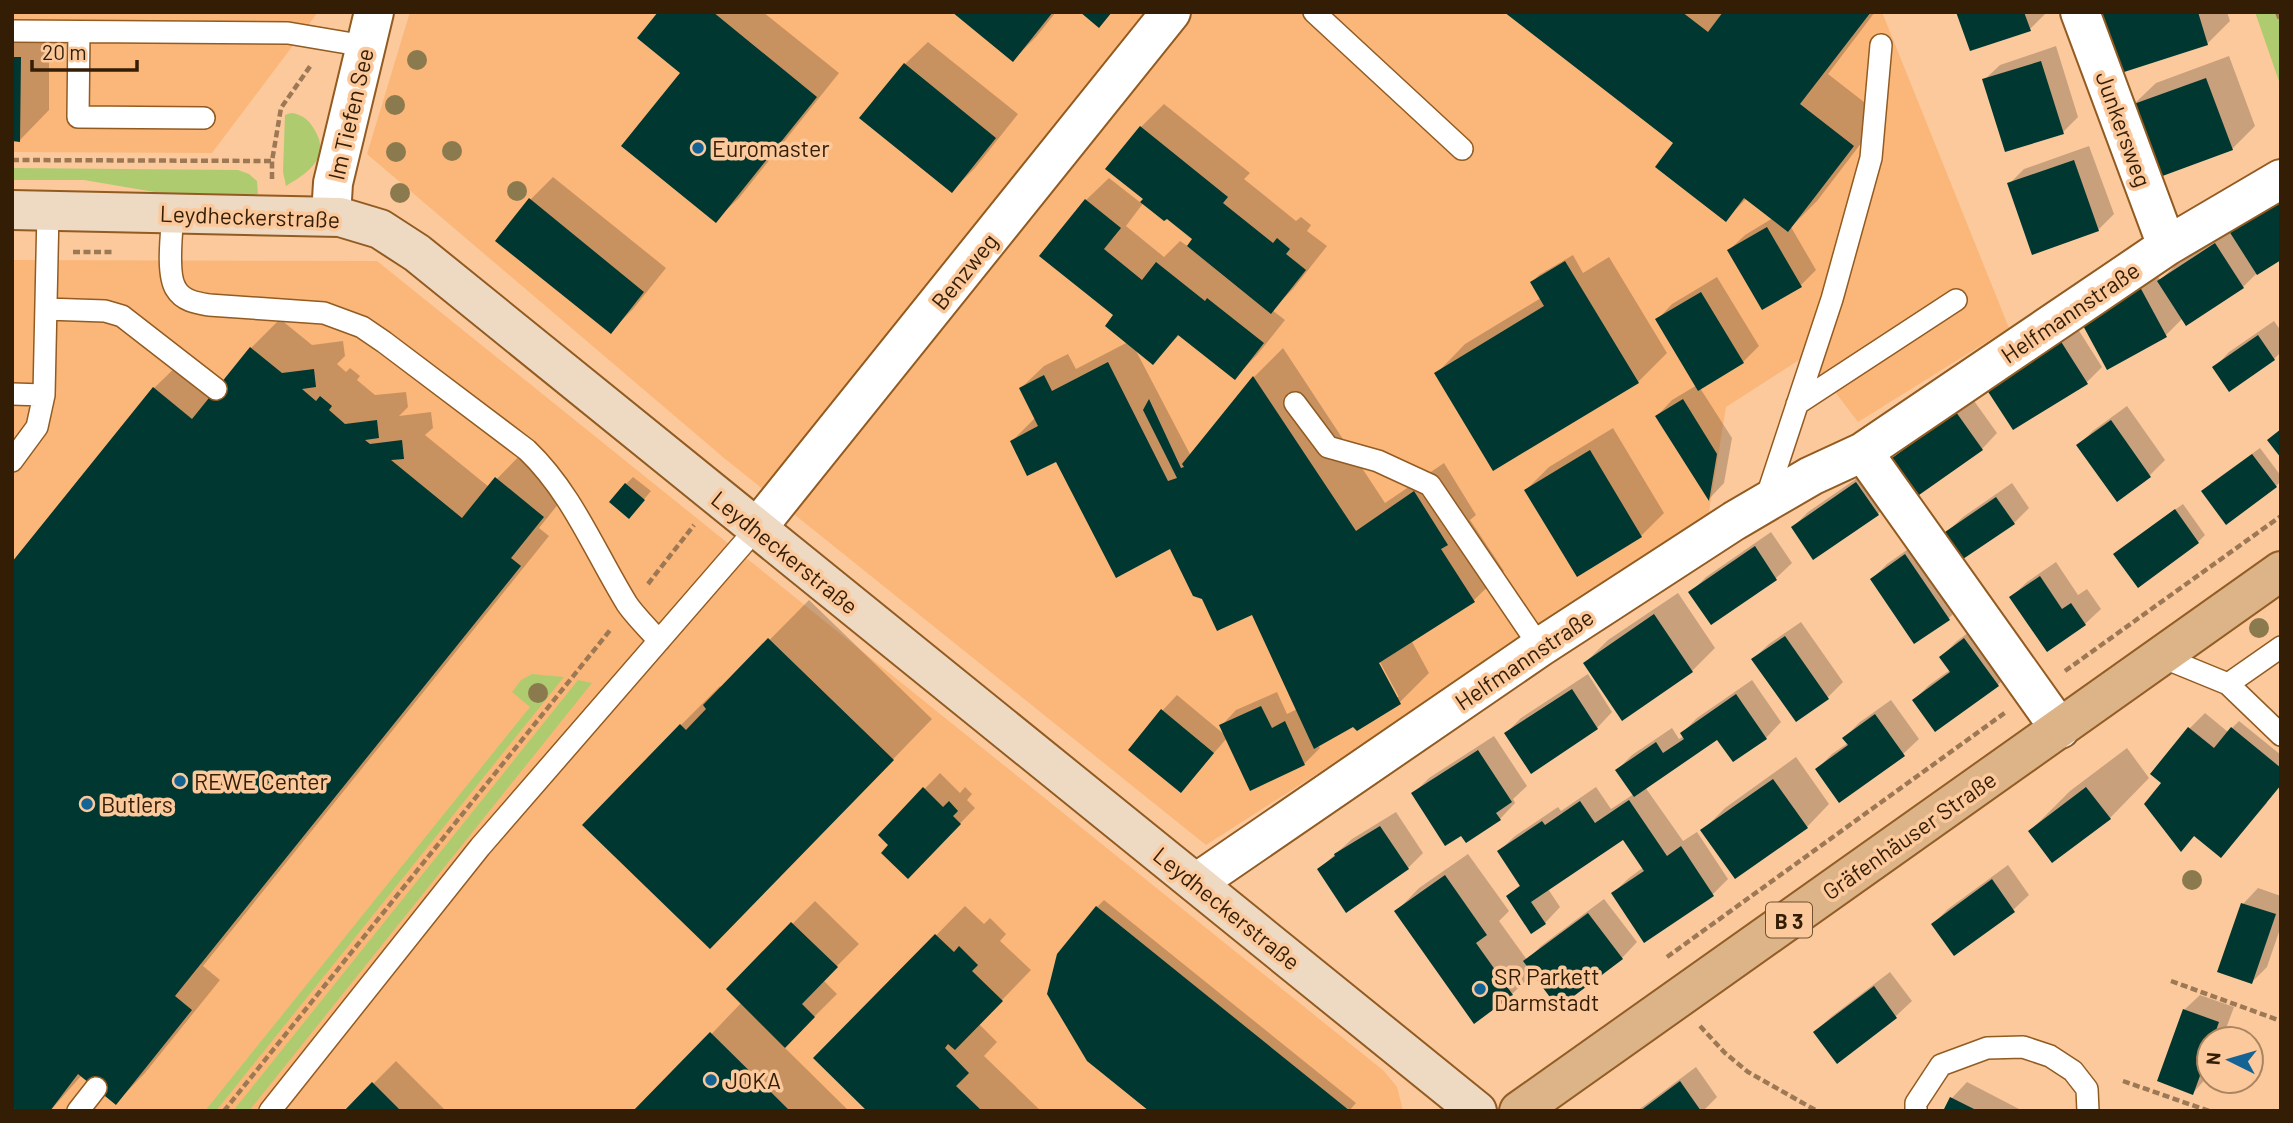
<svg xmlns="http://www.w3.org/2000/svg" width="2293" height="1123" font-family="Barlow,sans-serif">
  <rect width="100%" height="100%" fill="#fbc99c"/>
  <path fill="#fbb779" d="M12,12H318L212,153L12,152Z
    M410,12H1882L2009,328L1858,422L1807,355L1726,407L1707,524L1206,845L724,458L367,154Z
    M12,260L377,261L1384,1071L1397,1087L1403,1111H12Z"/>
  <path fill="#afcb70" d="M2255,12H2281V87Z
    M291,113C302,114 309,120 314,129C332,157 308,173 286,186L283,172L285,115Z
    M12,168L238,170L249,174L257,181L258,194L249,196L166,194L84,180H12Z
    M532,674L564,677L216,1111H205L530,707L512,692L521,680Z
    M578,680L592,683L249,1111H233Z"/>
  <path fill="#0003" fill-rule="evenodd" d="M660,12H763L839,73L739,198L716,220L682,73Z
    M954,12H1056L1036,37L1013,60Z
    M1507,12H1875L1828,74L1882,116L1817,201L1791,227L1816,270L1801,285L1729,250L1745,235L1773,218L1747,198L1726,219L1676,143Z
    M1958,12H2045V14L2030,29Z
    M2103,12H2227L2230,21L2207,44Z
    M12,29H49V110L20,140H12Z
    M928,42L1018,114L975,168L952,191L905,64Z
    M2056,46L2078,117L2063,132L1984,80L2000,65Z
    M2229,56L2255,126L2232,149L2133,105L2156,83Z
    M1164,104L1250,173L1244,179L1296,221L1301,217L1311,225L1307,231L1327,246L1293,289L1272,310L1285,320L1257,355L1234,378L1180,334L1153,362L1134,347L1191,456L1254,377L1283,348L1385,503L1444,463L1476,515L1470,520L1504,571L1474,600L1411,640L1429,673L1400,702L1354,724L1318,745L1320,748L1304,764L1227,738L1181,791L1162,711L1177,695L1225,735L1221,726L1236,710L1277,692L1287,714L1297,709L1252,612L1211,613L1171,547L1056,459L1012,441L1035,418L1021,388L1044,366L1068,354L1076,369L1128,342L1115,315L1086,200L1109,178L1141,203L1145,199L1108,169L1141,127ZM1144,202L1167,217L1194,239L1189,247L1180,241L1164,257L1126,226ZM1376,655L1399,697H1395L1373,656Z
    M2089,146L2114,214L2098,230L2009,184L2024,169Z
    M553,177L666,268L633,309L611,331L530,200Z
    M2231,229L2257,273L2243,287L2183,318L2166,335L2108,367L2082,320L2156,273L2160,280L2175,266Z
    M1573,255L1583,273L1609,257L1667,353L1638,382L1436,374L1465,344L1541,298L1532,282L1539,275Z
    M1717,277L1759,346L1743,362L1700,388L1732,438L1724,483L1710,498L1657,416L1672,400L1697,385L1657,320L1672,304Z
    M280,319L312,345L343,341L345,356L337,364L346,372L350,368L360,376L357,380L375,395L406,392L408,407L399,416L431,412L433,428L425,435L489,487L526,449L572,487L539,528L549,536L203,966L220,980L145,1073L116,1103L82,1075L50,1111H20L154,388L184,359L219,388L251,348Z
    M2274,321L2281,331V352L2274,359L2214,368L2229,352Z
    M2076,326L2102,367L2087,382L1988,387Z
    M1972,398L1997,433L1982,449L1895,458L1910,443Z
    M2127,406L2165,460L2150,475L2078,445L2094,430Z
    M1613,428L1664,513L1641,536L1526,490L1549,467Z
    M2260,448L2281,476V481L2276,486L2210,484Z
    M1872,468L1893,499L1878,514L1793,527L1808,512Z
    M633,477L651,491L636,509L626,484Z
    M2012,483L2029,508L2014,523L1947,532L1963,517Z
    M2183,504L2205,535L2198,542L2123,547Z
    M1771,532L1792,563L1776,578L1711,623L1691,592L1706,577Z
    M1921,540L1964,603L1949,618L1872,579L1887,564Z
    M2056,562L2078,595L2087,589L2101,609L2085,624L2048,650L2011,597L2027,582Z
    M1678,593L1715,648L1692,671L1585,663L1608,640Z
    M809,600L932,719L749,908L681,725L720,686L722,688Z
    M1801,622L1843,682L1828,697L1796,720L1753,659L1769,644Z
    M1980,624L2013,669L1998,685L1914,700L1929,685L1950,670L1941,657L1957,641Z
    M1588,674L1612,712L1597,728L1506,733L1521,718Z
    M1752,680L1781,722L1766,738L1718,737L1645,787L1683,841L1697,832L1728,879L1713,894L1645,941L1613,893L1629,878L1644,867L1624,837L1548,889L1560,907L1545,923L1508,896L1521,884L1499,851L1515,836L1558,807L1561,811L1596,787L1611,809L1634,794L1617,770L1632,755L1672,728L1679,739L1684,736L1682,733L1697,718Z
    M1891,700L1919,739L1903,754L1817,769L1832,754L1848,743L1844,738L1860,722Z
    M2205,713L2228,732L2239,721L2281,755V784L2265,801L2267,803L2221,856L2195,835L2181,849L2164,783L2190,728Z
    M1494,736L1527,786L1513,799L1515,803L1500,819L1461,833L1413,794L1429,778Z
    M2127,748L2149,778L2110,818L2030,831L2070,791Z
    M1796,757L1829,804L1807,827L1703,830L1725,808Z
    M940,773L960,793L965,787L972,794L967,800L975,808L908,877L891,845L880,835Z
    M1396,812L1423,853L1408,868L1319,869L1352,839Z
    M1468,854L1509,911L1499,921L1527,960L1541,946L1604,899L1637,942L1622,958L1534,973L1512,994L1397,911L1419,888Z
    M2008,865L2029,895L2013,910L1933,924L1948,909Z
    M2258,888L2281,896V926L2267,967L2252,982L2243,904Z
    M1104,900L1356,1103L1349,1111L1097,907Z
    M815,901L859,944L823,980L837,994L784,1047L849,1111H638L742,1002L728,989Z
    M965,906L984,924L990,918L1006,934L1000,941L1031,970L979,1024L997,1042L984,1056L1041,1111H869L815,1058Z
    M1890,972L1912,1001L1896,1016L1837,1061L1815,1032L1831,1017Z
    M2200,995L2234,1007L2222,1039H2209V1075L2193,1093L2184,1010Z
    M396,1061L446,1111H346Z
    M1696,1067L1717,1097L1703,1111H1637Z
    M1967,1082L2023,1111H1945L1952,1098Z"/>
  <path fill="#003731" d="M658,12H713L817,97L716,223L621,146L680,73L637,38Z
    M952,12H1053L1013,62Z
    M1080,12H1112L1099,28Z
    M1504,12H1682L1708,32L1723,12H1871L1800,104L1854,146L1788,232L1744,198L1726,222L1655,167L1673,143Z
    M1956,12H2024L2031,31L1970,51Z
    M2101,12H2198L2208,45L2121,73Z
    M12,57H21L20,142L12,141Z
    M2041,61L2064,134L2005,152L1982,79Z
    M904,63L996,138L952,193L859,118Z
    M2206,78L2233,150L2157,178L2131,105Z
    M1140,126L1228,197L1223,203L1273,243L1277,238L1290,249L1286,254L1306,270L1271,314L1187,246L1192,239L1167,219L1164,221L1140,202L1143,199L1105,169Z
    M2074,160L2099,231L2032,255L2007,183Z
    M529,198L644,292L611,334L495,241Z
    M1085,199L1121,228L1104,249L1142,280L1156,262L1205,301L1207,298L1264,343L1235,380L1178,335L1153,365L1105,326L1113,315L1039,256Z
    M2281,199V260L2257,275L2229,231Z
    M1767,227L1802,287L1762,310L1727,250Z
    M2215,243L2244,288L2186,326L2157,281Z
    M1565,261L1639,383L1493,471L1434,373L1544,306L1530,282Z
    M2140,287L2167,337L2107,370L2080,320Z
    M1701,292L1744,363L1698,391L1655,319Z
    M2258,335L2275,360L2229,392L2212,367Z
    M2060,340L2088,384L2013,430L1985,387Z
    M250,347L282,373L314,369L316,387L302,389L316,401L320,396L332,406L329,410L345,424L377,420L379,438L365,440L370,444L402,440L404,459L391,460L462,518L495,477L544,517L511,558L521,566L175,996L192,1010L116,1105L78,1074L50,1111H17L12,1107V562L153,387L192,419Z
    M1108,362L1168,481L1177,478L1143,410L1149,399L1181,468L1184,467L1182,464L1253,376L1356,531L1414,491L1448,545L1441,549L1475,602L1379,663L1401,704L1357,731L1353,727L1314,749L1252,615L1217,631L1202,599L1193,596L1170,549L1116,578L1056,462L1027,476L1010,441L1038,426L1019,388L1044,375L1052,391Z
    M1683,399L1717,454L1709,501L1655,416Z
    M1956,412L1983,450L1919,495L1892,458Z
    M2111,420L2151,477L2117,502L2076,445Z
    M2281,429V458L2267,440Z
    M1590,450L1642,537L1577,577L1524,490Z
    M2252,454L2277,487L2226,525L2201,491Z
    M1856,482L1879,515L1813,560L1791,527Z
    M625,483L645,500L629,519L609,502Z
    M1996,497L2015,524L1963,559L1945,532Z
    M2175,509L2199,543L2138,588L2113,554Z
    M1755,546L1777,580L1711,625L1688,592Z
    M1905,554L1950,620L1914,644L1870,579Z
    M2040,576L2062,609L2071,603L2086,625L2047,652L2009,597Z
    M1654,614L1693,672L1622,721L1583,663Z
    M1785,636L1829,699L1796,722L1751,659Z
    M768,638L894,760L710,949L582,825L680,724L686,730L706,709L703,705Z
    M1964,638L1999,686L1935,732L1912,700L1950,672L1939,657Z
    M1572,689L1598,729L1531,774L1504,733Z
    M1736,694L1767,739L1733,762L1717,740L1634,797L1615,770L1656,742L1663,753L1684,739L1680,733Z
    M1261,706L1272,728L1285,721L1305,765L1250,791L1219,725Z
    M1161,709L1214,753L1181,793L1128,750Z
    M1875,714L1905,756L1839,803L1815,769L1848,745L1842,738Z
    M2188,727L2214,748L2231,727L2281,768V785L2221,858L2194,836L2181,852L2144,804L2161,783L2150,774Z
    M1478,750L1512,802L1496,813L1501,820L1466,843L1461,836L1445,846L1411,793Z
    M1773,779L1808,828L1735,879L1700,830Z
    M923,787L943,807L949,801L958,811L953,816L961,824L908,879L881,853L888,845L878,835Z
    M2086,787L2111,819L2052,863L2028,831Z
    M1629,800L1667,856L1681,846L1714,896L1644,943L1611,893L1644,871L1623,840L1531,902L1546,924L1531,934L1506,896L1520,886L1497,851L1542,821L1545,825L1580,801L1595,823Z
    M1380,826L1409,869L1346,913L1317,869L1335,856L1334,854Z
    M1445,875L1487,935L1476,943L1513,995L1474,1024L1394,911Z
    M1992,879L2015,912L1954,956L1931,924Z
    M2241,903L2276,914L2252,984L2217,972Z
    M1096,906L1350,1111H1149L1087,1061L1047,994L1057,954Z
    M1588,913L1623,959L1558,1008L1523,961Z
    M791,922L838,967L802,1004L815,1017L785,1048L726,989Z
    M935,934L954,952L959,946L978,965L972,971L1003,1001L955,1050L948,1044L945,1048L969,1073L956,1086L982,1111H867L813,1058Z
    M1874,986L1897,1018L1837,1064L1813,1032Z
    M2183,1009L2219,1022L2213,1039H2209V1051L2193,1095L2157,1081Z
    M710,1032L790,1111H633Z
    M1680,1081L1701,1111H1640Z
    M372,1082L401,1111H344Z
    M1950,1097L1978,1111H1943Z"/>
  <g fill="none" stroke-linecap="round" stroke-linejoin="round">
    <g stroke="#925b21" stroke-width="24">
      <path id="lane" d="M1314,12L1462,149
        M12,31L288,33L365,46
        M79,32L78,117L204,118
        M173,213C172,231 166,274 176,289C183,301 197,303 209,305L324,313L362,327L384,342L527,450C572,493 595,552 627,604C636,617 649,629 659,641
        M46,309L105,311L122,316L216,389
        M12,394L44,395
        M1295,403L1328,447L1378,461L1430,485L1540,647
        M1797,404L1956,300
        M12,461L37,427L44,395L48,211
        M1765,502L1832,299L1871,158L1881,45
        M2162,657L2228,684L2281,735
        M2228,684L2281,647
        M78,1111L96,1088
        M270,1111L480,847L756,529
        M1916,1111V1103L1941,1065L1987,1048L2023,1047L2050,1056L2073,1071L2087,1089L2088,1111"/>
    </g>
    <g stroke="#925b21" stroke-width="42">
      <path id="street" d="M2080,12L2167,246
        M331,216L333,183L374,12
        M1863,452L2060,729
        M756,529L1171,12
        M1196,883L1540,647L1734,521L1811,476L1863,452L2167,246L2281,179"/>
    </g>
    <g stroke="#925b21" stroke-width="42">
      <path id="secondary" d="M12,210L340,217L380,229L417,253L1477,1111"/>
    </g>
    <g stroke="#935d26" stroke-width="42">
      <path id="primary" d="M1519,1111L2281,571"/>
    </g>
    <path stroke="#9d7855" stroke-width="4.5" stroke-dasharray="7 3.5" stroke-linecap="butt" d="M2277,12L2281,22
      M12,160L272,161
      M272,179V161L281,108L311,65
      M73,252H113
      M648,584L694,525
      M2065,671L2281,516
      M1667,957L2006,712
      M2171,981L2281,1021
      M1700,1026L1725,1053L1748,1072L1817,1111
      M2123,1081L2209,1111
      M224,1111L611,629"/>
    <use href="#lane" stroke="#fff" stroke-width="21"/>
    <use href="#street" stroke="#fff" stroke-width="38"/>
    <use href="#secondary" stroke="#eed9c3" stroke-width="38"/>
    <use href="#primary" stroke="#ddb388" stroke-width="38"/>
  </g>
  <g fill="#8b7a4e">
    <circle cx="417" cy="60" r="10"/>
    <circle cx="395" cy="105" r="10"/>
    <circle cx="452" cy="151" r="10"/>
    <circle cx="396" cy="152" r="10"/>
    <circle cx="517" cy="191" r="10"/>
    <circle cx="400" cy="193" r="10"/>
    <circle cx="2259" cy="628" r="10"/>
    <circle cx="538" cy="693" r="10"/>
    <circle cx="2192" cy="880" r="10"/>
  </g>
  <g fill="#146395" stroke="#fbc99c" stroke-width="2.5">
    <circle cx="698" cy="148" r="7"/>
    <circle cx="180" cy="781" r="7"/>
    <circle cx="87" cy="804" r="7"/>
    <circle cx="1480" cy="989" r="7"/>
    <circle cx="711" cy="1080" r="7"/>
  </g>
  <g text-anchor="middle" dominant-baseline="central" stroke-width="7" stroke-linejoin="round" paint-order="stroke">
    <rect fill="#fbc99c" stroke="#705132" stroke-width="2" x="1766" y="902.5" width="46" height="35" rx="5"/>
    <g font-size="21" font-weight="bold" fill="#341d05">
      <text x="1789" y="920">B 3</text>
    </g>
    <g font-size="23" fill="#341d05" stroke="#fbc99c">
      <text transform="translate(350 114) rotate(-77)">Im Tiefen See</text>
      <text transform="translate(2124 129) rotate(70)">Junkersweg</text>
      <text transform="translate(250 216) rotate(2)">Leydheckerstraße</text>
      <text transform="translate(964 271) rotate(-51)">Benzweg</text>
      <text transform="translate(2070 312) rotate(-34)">Helfmannstraße</text>
      <text transform="translate(785 552) rotate(39)">Leydheckerstraße</text>
      <text transform="translate(1524 659) rotate(-34)">Helfmannstraße</text>
      <text transform="translate(1909 835) rotate(-35)">Gräfenhäuser Straße</text>
      <text transform="translate(1227 908) rotate(39)">Leydheckerstraße</text>
    </g>
    <g font-size="23" fill="#341d05" stroke="#fbc99c" text-anchor="start">
      <text x="712" y="148">Euromaster</text>
      <text x="194" y="781">REWE Center</text>
      <text x="101" y="804">Butlers</text>
      <text x="1494" y="976">SR Parkett<tspan x="1494" dy="26">Darmstadt</tspan></text>
      <text x="725" y="1080">JOKA</text>
    </g>
  </g>
  <rect width="2293" height="1123" fill="none" stroke="#341d05" stroke-width="28"/>
  <g transform="translate(2230 1060) rotate(275)"><circle r="33" fill="#fbc99c" stroke="#ab8460" stroke-width="2"/>
  <path d="M0-5L12 26L0 18L-12 26Z" fill="#146395"/>
  <text y="-10" font-size="19" font-weight="bold" text-anchor="middle" fill="#341d05">N</text>
  </g>
  <path d="M32 60v10h105v-10" fill="none" stroke="#341d05" stroke-width="3.5"/>
  <text x="42" y="60" font-size="21" fill="#341d05" stroke="#fbc99c" stroke-width="5" paint-order="stroke">20 m</text>
</svg>
